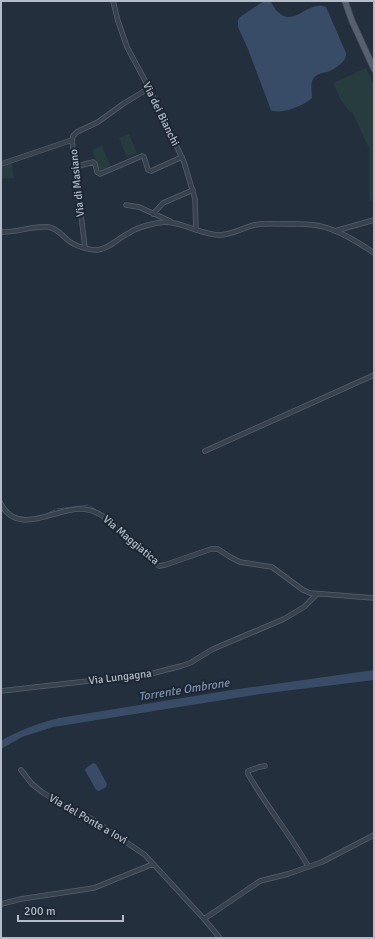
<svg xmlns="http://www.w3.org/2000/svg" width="375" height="939" font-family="Signika,sans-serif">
  <rect width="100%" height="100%" fill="#242f3e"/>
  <path fill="#263c3f" d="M366,68L374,85V199L369,201V148L352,112H350L341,100L333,83Z
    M129,134L137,153L127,157L119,138Z
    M102,146L111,167L100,171L92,150Z
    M12,163L14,178L1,179V165Z"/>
  <path fill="#394c67" d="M264,1L271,2C273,5 275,10 278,12C294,28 308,0 326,7L346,53C347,61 336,68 330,71C324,73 317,73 313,79C310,85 312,92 312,98C303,106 282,115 271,110L248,49L238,27V20L240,17Z
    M374,670V680L260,694L53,727L22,737L1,749V741C19,730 39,723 59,718L232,690Z
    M93,763L96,764L107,784L106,787L99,791L96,790L85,770L86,768Z"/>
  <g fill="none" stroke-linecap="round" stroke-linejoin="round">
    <path stroke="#394c67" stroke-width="1" d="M1,498L3,503
      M90,506L99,512
      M57,509L88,505
      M46,514L55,510
      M17,516L28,518"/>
    <g stroke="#565f6c" stroke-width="5.5">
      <path id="minor" d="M113,1L118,21L127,47L149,88L184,162L195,199L196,230
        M1,164L72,140
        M75,167L93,162L95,164L97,172L100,174L142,156L144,157L148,170L151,171L182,157
        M126,205L139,207L170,221
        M153,214L163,203L193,190
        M335,231L374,220
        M1,232C17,233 33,225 49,227C58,229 62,236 69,241C75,246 89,250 97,250C109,249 118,238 129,233C137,227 148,225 157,223C180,219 197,234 219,235C232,235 242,228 254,225C264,223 274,224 284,224C296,224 308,223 320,226C339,230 358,242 374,253
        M85,248L72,140L73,136L77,132L98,122L123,104L149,88
        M205,451L374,375
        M1,504C18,537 55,508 81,509C90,509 97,512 104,517L159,566L165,565L211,549H218L230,557L240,562L272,567L303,590L310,593L374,598
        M1,691L150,674L181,666L190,663L213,649L284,619L304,607L317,594
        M265,766L259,767L248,771V774C266,806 290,834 308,866
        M21,770L32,784L42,792L68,808L92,819L145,855L204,919L220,938
        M1,904L21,899L94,888L153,864
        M204,919L260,881L288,874L322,862L374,835"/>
    </g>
    <g stroke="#414a57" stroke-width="7">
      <path id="major" d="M345,1L352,21L374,69"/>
    </g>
    <use href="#minor" stroke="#38414e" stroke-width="4"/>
    <use href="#major" stroke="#56606e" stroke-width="5.5"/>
  </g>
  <g text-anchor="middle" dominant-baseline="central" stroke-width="4" stroke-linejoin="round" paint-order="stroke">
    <g font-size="11" fill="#b4bcc9" stroke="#1d2633">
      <text transform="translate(161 114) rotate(64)">Via dei Bianchi</text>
      <text transform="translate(77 183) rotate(-96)">Via di Masiano</text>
      <text transform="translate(131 540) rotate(40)">Via Maggiatica</text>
      <text transform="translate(120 677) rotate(-7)">Via Lungagna</text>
      <text transform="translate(88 819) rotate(30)">Via del Ponte a Iovi</text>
    </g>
    <g font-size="12" font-style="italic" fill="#7c92b1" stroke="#1d2633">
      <text transform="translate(184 690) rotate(-9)">Torrente Ombrone</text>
    </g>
  </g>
  <rect width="375" height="939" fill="none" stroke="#b4bcc9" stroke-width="4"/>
  <path d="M18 915v6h105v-6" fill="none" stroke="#b4bcc9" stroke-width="2"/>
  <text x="24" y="915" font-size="12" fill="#b4bcc9" stroke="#1d2633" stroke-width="3" paint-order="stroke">200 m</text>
</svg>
